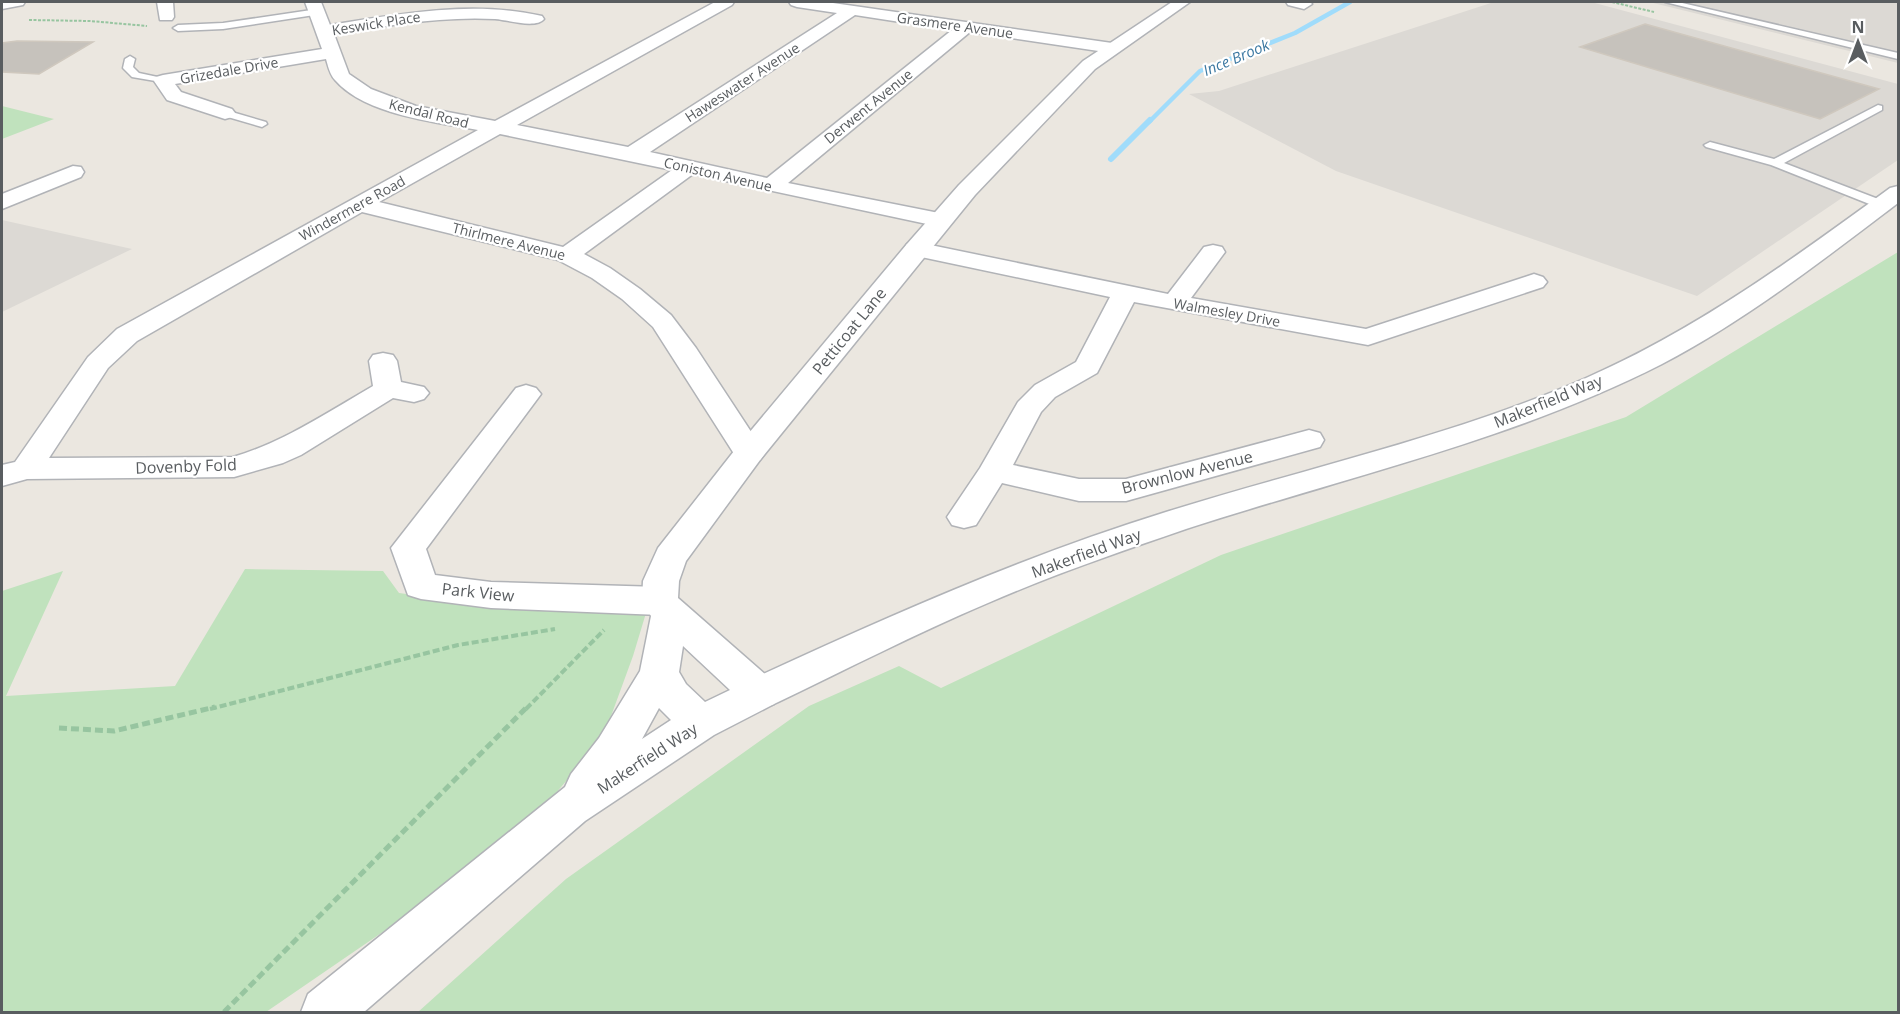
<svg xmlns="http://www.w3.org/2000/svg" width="1900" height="1014" font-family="'Open Sans',sans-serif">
  <rect width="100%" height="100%" fill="#ebe7e0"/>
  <path fill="#dcd9d4" d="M1494,2H1591L1898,84V160L1697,296L1336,171L1189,94L1219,91Z
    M1649,2H1898V63Z
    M2,220L132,249L2,312Z"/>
  <path fill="#c0e2bd" d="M2,106L54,119L2,139Z
    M1898,252V1012H418L566,879L809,706L899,666L941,688L1221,555L1626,417Z
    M245,569L383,571L399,593L481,604L646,613L633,656L603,738L514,842L266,1012H2V591L63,571L6,696L175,686Z"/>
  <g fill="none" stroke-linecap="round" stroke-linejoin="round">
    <path stroke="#a0dcfb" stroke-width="4.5" d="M1149,122L1200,71L1295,33L1350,2"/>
    <path stroke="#a0dcfb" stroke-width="6" d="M1111,159L1150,120"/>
  </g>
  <path fill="#c6c2bc" stroke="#cfc8be" stroke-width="1.5" d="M1645,24L1879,89L1820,119L1580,47Z
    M17,41L93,42L39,74L2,72V43Z"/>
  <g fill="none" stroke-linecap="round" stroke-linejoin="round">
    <g stroke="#b1b3b7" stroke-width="3">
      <path id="service" d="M1665,2H1678L1898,53V59Z
        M318,9L322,12L321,14L223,29L178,31L173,28L178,25L223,23Z
        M130,56L135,59L133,67L139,73L167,79V83L132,77L123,68L125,59Z
        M1878,105L1882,106V110L1784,163L1886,202L1888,205L1882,209L1771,165L1706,147L1704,145L1710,142L1774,159Z
        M225,110L266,122L267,124L262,127L221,115V111Z"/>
    </g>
    <g stroke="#b1b3b7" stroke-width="3">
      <path id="minor" d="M2,2H25L23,5L2,9Z
        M157,2H173L174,17L172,20H160Z
        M305,2H321L330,25C398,14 473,0 542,16L544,19C536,29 508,20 495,19C441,16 387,26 334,34L349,74L371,89L416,106L495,121L715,2H734L732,5L517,125L628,147L837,13L797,7L791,5L789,2H826L1112,43L1118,44L1121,48L1118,52L1112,53L970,32L788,183L949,215L953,220L949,225L941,227L693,174L584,254L610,268L640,289L671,315L696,348L765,453L760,460L749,463L738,460L653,327L622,299L592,278L558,260L362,212L137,341L108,368L49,458L233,457C284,442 328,412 373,386L369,361L373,355L383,353L393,355L397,361L401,382L424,387L429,393L424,399L414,402L393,398L301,455L283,463L234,477L27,479L2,486V465L15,462L88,357L117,329L478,130C436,122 365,115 335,80C330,75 328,66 326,59L175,84L181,92L232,109L235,113L232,117L225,119L167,100L154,81L156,77L163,75L322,49ZM855,15L952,30L767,178L650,152ZM500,134L672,170L563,247L379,202Z
        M1286,2H1310L1312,4L1304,9L1288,5Z
        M73,166L81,167L84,172L81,177L2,209V194Z
        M1898,186V203C1823,260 1746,320 1662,364C1511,441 1346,477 1186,529C1119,552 1052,575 988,603C915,634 845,670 774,704L760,709L746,704L740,693L746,682C884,618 1021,557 1166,512C1306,468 1451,437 1586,378C1696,330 1793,259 1890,188Z
        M916,242L1168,294L1204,247L1213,245L1222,247L1225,252L1191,298L1366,329L1525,277L1534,274L1543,277L1547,282L1543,287L1368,345L1134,302L1097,373L1055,397L1041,412L1013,465L1079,479H1126L1309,430L1320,433L1324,440L1320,447L1126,501H1079L1002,483L976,525L964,528L952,525L947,517L980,468L1018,402L1035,385L1076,362L1110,297L907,254L904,249L907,244Z
        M526,385L536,388L541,394L426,549L435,575L491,582L660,587L673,591L678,601L673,611L660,615L491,608L421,599L408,595L391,548L516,388Z"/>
    </g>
    <g stroke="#b1b3b7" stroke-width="3">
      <path id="tertiary" d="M1172,2H1190L1095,69L975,195L760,460L686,561L679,581L678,598L774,682L780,693L774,704L714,735L585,821L364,1012H301L308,994L565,787L571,774L599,738L640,671L651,616L642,601L643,581L658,548L738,446L907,244L959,185L1083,61ZM683,646L730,690L705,702L686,684L679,672ZM659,708L671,720L642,739Z"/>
    </g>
    <path stroke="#97c5a0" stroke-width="2" stroke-dasharray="3 1.5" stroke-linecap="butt" d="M1612,2L1654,12
      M29,20L90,21L147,26"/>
    <path stroke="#97c5a0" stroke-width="4" stroke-dasharray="7 3" stroke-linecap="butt" d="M210,709L458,645L555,629
      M526,709L604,630"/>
    <path stroke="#97c5a0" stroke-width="5" stroke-dasharray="8 4" stroke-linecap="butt" d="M59,728L114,731L215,707
      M224,1012L527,707"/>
    <use href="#service" fill="#fff" fill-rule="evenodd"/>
    <use href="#minor" fill="#fff" fill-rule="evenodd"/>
    <use href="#tertiary" fill="#fff" fill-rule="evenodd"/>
  </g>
  <g text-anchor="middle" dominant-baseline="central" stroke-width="4.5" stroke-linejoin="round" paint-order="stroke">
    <g font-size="14" fill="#595d60" stroke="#fff">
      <text transform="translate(376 23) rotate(-9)">Keswick Place</text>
      <text transform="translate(955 25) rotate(8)">Grasmere Avenue</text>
      <text transform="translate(229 70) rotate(-10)">Grizedale Drive</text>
      <text transform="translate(742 82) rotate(-33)">Haweswater Avenue</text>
      <text transform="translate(868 106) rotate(-39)">Derwent Avenue</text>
      <text transform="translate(429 113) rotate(14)">Kendal Road</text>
      <text transform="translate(718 174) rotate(13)">Coniston Avenue</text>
      <text transform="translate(352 208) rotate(-29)">Windermere Road</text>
      <text transform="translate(509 241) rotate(14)">Thirlmere Avenue</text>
      <text transform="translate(1227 312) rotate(10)">Walmesley Drive</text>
    </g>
    <g font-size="15" font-style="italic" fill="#3d79a2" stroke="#fff">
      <text transform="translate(1236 57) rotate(-23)">Ince Brook</text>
    </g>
    <g font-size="16" fill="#595d60" stroke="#fff">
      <text transform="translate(849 331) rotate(-51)">Petticoat Lane</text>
      <text transform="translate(1548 401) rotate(-22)">Makerfield Way</text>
      <text transform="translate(186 466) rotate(-2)">Dovenby Fold</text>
      <text transform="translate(1187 472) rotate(-14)">Brownlow Avenue</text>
      <text transform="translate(1086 553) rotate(-20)">Makerfield Way</text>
      <text transform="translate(478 592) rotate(6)">Park View</text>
      <text transform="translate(647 758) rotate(-33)">Makerfield Way</text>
    </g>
  </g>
  <rect width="1900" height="1014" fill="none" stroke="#595d60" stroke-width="6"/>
  <g transform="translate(1858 42)" stroke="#ffffff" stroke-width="4.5" paint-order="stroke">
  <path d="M0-4.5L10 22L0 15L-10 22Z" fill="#595d60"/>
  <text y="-9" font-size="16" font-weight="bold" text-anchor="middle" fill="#595d60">N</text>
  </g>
</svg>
